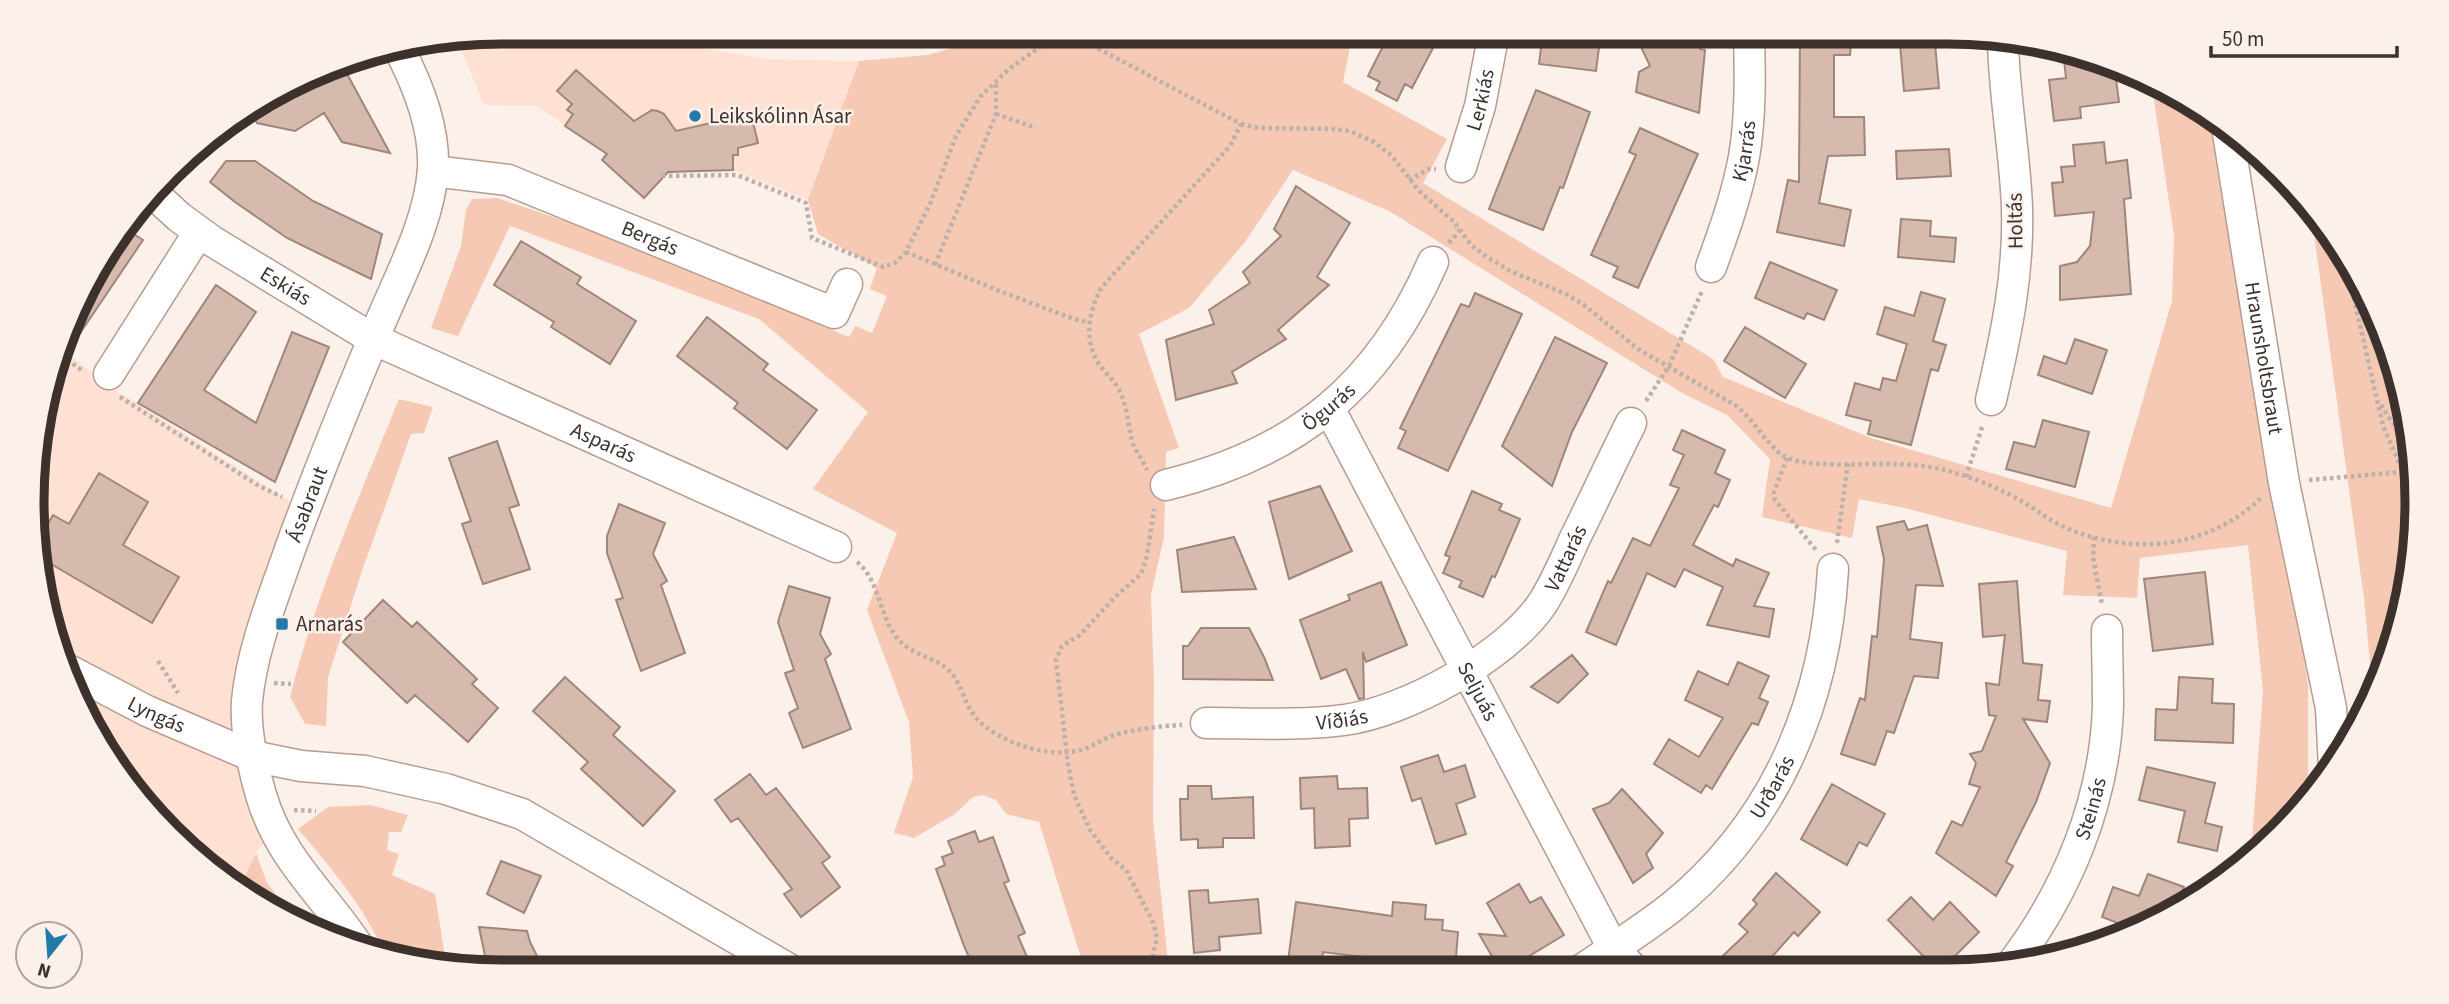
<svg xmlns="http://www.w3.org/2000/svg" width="2449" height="1004" font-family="'Source Sans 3',sans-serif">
  <rect width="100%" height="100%" fill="#fcf0ea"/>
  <path fill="#fee1d3" d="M502,32H630L680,45L769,59L859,61L808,200L733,170L660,173L656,178L660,182L644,198L602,160L606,155L599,148L537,106L484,105L457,39Z
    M59,346L105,383L293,503L252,702L277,822L256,853L239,888L215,875L111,763L67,682L41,594L36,440Z"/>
  <path fill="#f5c9b3" d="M1013,32H1353L1343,82L1447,139L1423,183L1713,359L1723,377L1871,438L2111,508L2172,301L2174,236L2151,80L2182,94L2214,118L2284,509L2308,686V798L2257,856L2248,862L2251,854L2263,691L2248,545L2140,558L2137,598L2063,595L2067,551L1905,508L1859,499L1852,538L1762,517L1770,459L1727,415L1682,393L1389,211L1293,170L1245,242L1189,308L1139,334L1179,448L1166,452L1164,537L1151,595L1154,684L1153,820L1169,971H1085L1039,822L1006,814L996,800L983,795L973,797L955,814L914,838L894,833L913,777L909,722L867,610L897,533L813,489L868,412L759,319L510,226L458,336L431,328L461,246L466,210L472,199L497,198L580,226L792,306L797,315L849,337L855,326L872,333L887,296L870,289L877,268L818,234L808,200L859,61L927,55Z
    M2310,205L2320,215L2369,294L2401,380L2416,471L2414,563L2393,653L2373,693L2364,599Z
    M399,399L433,407L424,433L411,434L362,571L328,677L326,726L305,724L290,697C316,594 359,497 399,399Z
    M370,805L408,815L401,832H389L387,850L399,854L392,875L435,894L446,963L384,953C365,907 330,867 298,829L328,807Z
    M256,853L267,883L293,916L239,888Z"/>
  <path fill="#d6baad" stroke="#a0867a" stroke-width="2" d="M1390,32H1429L1423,43L1433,48L1412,88L1405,84L1397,101L1376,90L1380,82L1368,76Z
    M1543,32H1601L1596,71L1539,64Z
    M1634,32H1699L1700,49L1705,50L1699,113L1636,92L1639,72L1650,66Z
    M1800,32H1852L1850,55H1834V117H1864L1865,155L1828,156L1819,203L1851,210L1844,246L1777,232L1788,180L1799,182Z
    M1899,32H1934L1939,88L1904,91Z
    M2063,51L2098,56L2114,64L2119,102L2080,107L2081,118L2054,121L2049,80L2066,78Z
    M340,61L390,153L342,142L324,113L295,131L257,123L248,108L269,93Z
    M576,70L634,121L652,110L658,111L664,114L676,131L751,114L758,143L738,148V155H733V170L668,172L644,198L602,160L607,154L565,126L573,114L567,110L572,104L557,91Z
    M1536,90L1590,112L1563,188L1560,187L1543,230L1489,209Z
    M1640,128L1698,154L1638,288L1613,277L1618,267L1591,255L1636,155L1629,152Z
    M2104,142L2106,163L2127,160L2131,198L2124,199L2131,294L2060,300V266L2077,262L2090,246L2094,212L2055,216L2052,183L2063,182L2061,167L2075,166L2073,145Z
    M1949,149L1951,176L1897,179L1896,151Z
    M226,161H255L313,201L382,234L371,279L287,238L235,202L210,182Z
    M1296,186L1350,223L1317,277L1329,285L1278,330L1286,339L1232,372L1237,383L1176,400L1166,340L1214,324L1209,310L1250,283L1243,272L1281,236L1274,229Z
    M1901,219L1931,221L1930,236L1956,238L1954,262L1898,257Z
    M126,229L143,240L68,351L59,346L94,267Z
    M521,241L581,277L577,284L636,321L610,364L551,327L554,322L494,285Z
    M1770,262L1837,290L1824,320L1807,313L1804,319L1755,298Z
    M216,285L256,312L204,390L256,423L292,332L329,347L275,482L138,403Z
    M1921,292L1945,299L1933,341L1946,345L1938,371L1931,369L1911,445L1868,434L1871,421L1846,415L1855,383L1880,390L1883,378L1896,381L1907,344L1877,334L1885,307L1914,316Z
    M1475,293L1522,314L1448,471L1398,448L1406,431L1400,428L1461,304L1469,307Z
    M707,317L768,364L763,370L817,410L787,449L734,408L738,403L677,356Z
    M1745,327L1806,364L1785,398L1724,361Z
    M1555,337L1607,363L1572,432L1552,486L1502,446Z
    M2075,339L2107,350L2092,394L2038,375L2044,356L2066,364Z
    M2043,420L2089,432L2075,487L2006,469L2014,442L2035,447Z
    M1682,430L1725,450L1715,473L1730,480L1718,507L1714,505L1693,545L1733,566L1736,559L1769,573L1754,606L1774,609L1769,637L1707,625L1723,587L1684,569L1675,587L1647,573L1616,645L1586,632L1608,581L1611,583L1633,538L1650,546L1679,488L1670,485L1684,455L1673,450Z
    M497,441L519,505L509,508L530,569L483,584L462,524L471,521L449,458Z
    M99,473L148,502L123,545L179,577L152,623L39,557V539L53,515L69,524Z
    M1320,486L1352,551L1289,579L1269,502Z
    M1472,491L1502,504L1499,510L1520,519L1495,577L1492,576L1483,597L1459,587L1462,581L1443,573L1450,557L1445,555Z
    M619,504L665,523L653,554L667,581L661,585L685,653L641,671L616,600L623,598L607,553V536Z
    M1904,521L1908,530L1927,525L1943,586L1916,585L1910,639L1942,643L1938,678L1914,676L1894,733L1887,731L1875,765L1841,754L1860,698L1865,700L1872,636L1877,637L1884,559L1877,527Z
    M1234,537L1256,589L1182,592L1177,550Z
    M2205,572L2213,644L2153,651L2144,579Z
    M2017,581L2023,663L2042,665L2038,700L2050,701L2047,722L2023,719L2050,763L2036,802L2006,862L2013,866L1996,896L1936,853L1952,821L1962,826L1980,787L1969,784L1976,763L1970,754L1982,751L1996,716L1989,715L1986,683L1999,685L2005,635L1983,637L1979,584Z
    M1381,582L1407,645L1366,662L1363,652L1364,698L1359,699L1346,669L1321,679L1300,620L1350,600L1348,595Z
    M789,586L830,598L820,634L831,654L825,659L851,729L803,748L789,713L798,708L785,673L794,670L778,622Z
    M383,600L412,627L417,622L477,679L472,684L498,708L468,742L415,695L407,703L343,642Z
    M1201,628H1249L1264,657L1273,680L1183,679V646H1188Z
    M1572,655L1588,674L1558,703L1531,687Z
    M1738,662L1769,676L1759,698L1768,702L1758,725L1752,723L1712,789L1706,785L1701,793L1654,764L1669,739L1699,757L1723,718L1685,700L1698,671L1728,685Z
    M565,677L620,727L613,735L675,791L643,826L581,769L588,762L533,711Z
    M2179,677L2213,679L2212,703L2234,704L2233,743L2155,740L2156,709L2177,710Z
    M1438,755L1444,772L1465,765L1475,797L1456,804L1466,834L1436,844L1421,798L1412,801L1401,767Z
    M2147,767L2215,783L2205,823L2222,827L2217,851L2178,842L2185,811L2139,800Z
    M750,774L766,795L776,788L830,857L822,863L840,887L801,917L784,894L792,889L738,818L731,822L715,800Z
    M1337,776L1338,789L1367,788L1368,818L1349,819L1350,846L1315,848L1314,808L1301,809L1300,778Z
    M1832,784L1885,814L1867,846L1859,842L1847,865L1801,839Z
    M1188,786H1211L1212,799L1253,797L1254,838H1223V847L1198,848V839L1181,840L1180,799H1188Z
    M1622,789L1663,833L1646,854L1653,868L1633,883L1593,809L1609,803Z
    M975,831L979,842L993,837L1009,881L1004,883L1025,933L1018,936L1033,971H975L964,946L936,869L945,865L942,857L953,853L948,841Z
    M501,861L541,876L524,913L487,894Z
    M1776,873L1820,912L1798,936L1794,932L1761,969H1709L1748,932L1739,924L1757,904L1753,900Z
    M2148,874L2184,887L2181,898L2190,901L2153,925L2132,917L2128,927L2102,917L2113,887L2139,896Z
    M1519,884L1530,903L1541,897L1564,935L1506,970H1500L1479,934L1506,936L1487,903Z
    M1208,890L1209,903L1258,899L1261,933L1219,937L1220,950L1194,953L1189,891Z
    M1911,897L1933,920L1950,902L1979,932L1942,969H1936L1888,920Z
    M1296,902L1392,916L1393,902L1426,905L1425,919L1443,920L1442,930L1458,932L1455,970L1388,966L1389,960L1323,952L1321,966L1288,961Z
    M479,927L527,931L530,942L545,972L488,970Z"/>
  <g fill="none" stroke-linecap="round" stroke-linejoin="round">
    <g stroke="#b79c8f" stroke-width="33">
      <g id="minor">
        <path id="s1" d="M2227,127L2284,483L2331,708L2334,768"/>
        <path id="s2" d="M1461,167L1480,106L1494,32"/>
        <path id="s3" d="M433,171L508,180L834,313L847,284"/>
        <path id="s4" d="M154,194L179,217L212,241L373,339L836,547"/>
        <path id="s5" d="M1711,267C1724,231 1737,195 1744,157C1751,116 1750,73 1749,32"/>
        <path d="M109,374L199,232"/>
        <path d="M1991,400C2006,335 2019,275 2017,208C2015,152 2004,96 2003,41"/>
        <path id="s6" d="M1329,408L1613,948L1633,969"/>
        <path id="s7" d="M1166,485C1297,453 1379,386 1433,262"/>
        <path id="s8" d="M63,667L147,711L252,756L301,766L365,771L446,789L522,814L794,972"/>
        <path id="s9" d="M1206,723C1252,723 1299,726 1344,720C1406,712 1507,656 1542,604C1555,584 1565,560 1575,538C1594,500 1612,461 1631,423"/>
        <path id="s10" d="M360,949C325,895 280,860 261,795C253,768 245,729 247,701C252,648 273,599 290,549C319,470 351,391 384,314C403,270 430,217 433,169C435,127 418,85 399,49"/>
        <path id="s11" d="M2009,968C2067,893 2105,801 2108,706C2108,680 2107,655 2107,630"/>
        <path id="s12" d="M1581,970C1612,949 1644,929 1673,906C1777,821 1826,700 1833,569"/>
      </g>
    </g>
    <path stroke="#bcb0ab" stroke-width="4.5" stroke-dasharray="3.5 3.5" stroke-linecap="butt" d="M1067,32L1241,124L1230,146L1101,288C1089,312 1084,337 1097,361C1103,371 1112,378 1118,388C1127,404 1128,423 1132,441C1135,451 1143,460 1147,470
      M996,114L1036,128
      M1241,124L1259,128L1335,129L1350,131L1374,142L1392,156L1419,191L1454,222L1471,245L1487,257L1510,271L1566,294L1584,305L1638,349L1735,405C1754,419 1764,441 1782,455C1801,469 1868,463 1892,464C1910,464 1929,466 1945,470C1973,477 2004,490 2028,505C2039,512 2048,519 2060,525C2127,557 2208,550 2262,497
      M662,176L737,175L806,203L812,238L883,267L895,263L906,252L930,204L956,136L980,97L1009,69L1061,32
      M1409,180L1429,169H1436
      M2327,226L2349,277L2383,426L2411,490L2415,508
      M1449,243L1460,230
      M906,252L997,290L1074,319L1088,322
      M935,265L996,114V81
      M56,351L84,372
      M120,397L259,486L282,497
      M1646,401L1669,366L1702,291
      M2381,405L2391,421L2412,441
      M1787,458L1774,492L1775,500L1816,550
      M1966,477L1983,424
      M2309,480L2402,472
      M2094,537L2093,557L2102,605
      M1837,543L1848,463
      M857,562C880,580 879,618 899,640C914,657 938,657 952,674C963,687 965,707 978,720C1001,743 1049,759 1081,750C1092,747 1102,739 1114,735C1136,729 1159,726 1182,725
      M158,661L178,693
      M274,683L291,684
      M294,810L316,811
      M1149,971L1157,938L1153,922L1126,870L1111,858L1090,830L1074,795L1068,764L1056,660L1062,646L1080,635L1115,597L1141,574L1147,556L1154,509"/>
    <use href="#minor" stroke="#fff" stroke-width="30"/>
  </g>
  <g fill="#237aa9" stroke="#fcf0ea" stroke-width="2.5">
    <circle cx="695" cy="116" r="7"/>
    <rect x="275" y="617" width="14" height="14" rx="3.5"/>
  </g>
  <g text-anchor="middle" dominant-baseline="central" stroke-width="5" stroke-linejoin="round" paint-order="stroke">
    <g font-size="21" fill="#3c312c" stroke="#fcf0ea">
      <text stroke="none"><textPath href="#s2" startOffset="70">Lerkiás</textPath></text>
      <text stroke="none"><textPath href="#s5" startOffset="121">Kjarrás</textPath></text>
      <text transform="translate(2015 221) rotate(-91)">Holtás</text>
      <text stroke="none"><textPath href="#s3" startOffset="229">Bergás</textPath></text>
      <text stroke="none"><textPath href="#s4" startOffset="161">Eskiás</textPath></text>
      <text stroke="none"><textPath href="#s1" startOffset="234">Hraunsholtsbraut</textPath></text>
      <text stroke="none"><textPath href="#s7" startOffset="182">Ögurás</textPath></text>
      <text stroke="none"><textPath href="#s4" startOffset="516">Asparás</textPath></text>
      <text stroke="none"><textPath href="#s10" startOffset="486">Ásabraut</textPath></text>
      <text stroke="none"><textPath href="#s9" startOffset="424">Vattarás</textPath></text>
      <text stroke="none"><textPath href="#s6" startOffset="320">Seljuás</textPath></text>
      <text stroke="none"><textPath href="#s8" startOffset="105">Lyngás</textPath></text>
      <text stroke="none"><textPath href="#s9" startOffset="136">Víðiás</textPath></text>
      <text stroke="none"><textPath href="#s12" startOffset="268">Urðarás</textPath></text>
      <text stroke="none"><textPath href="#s11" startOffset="180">Steinás</textPath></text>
    </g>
    <g font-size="21" fill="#3c312c" stroke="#fcf0ea" text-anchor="start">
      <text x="709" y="116">Leikskólinn Ásar</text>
      <text x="296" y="624">Arnarás</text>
    </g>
  </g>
  <path d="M0 0H2449V1004H0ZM502 44H1947A458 458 0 0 1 2405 502V502A458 458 0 0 1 1947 960H502A458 458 0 0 1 44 502V502A458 458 0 0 1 502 44Z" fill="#fcf0ea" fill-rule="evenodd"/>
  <path fill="none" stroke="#3c312c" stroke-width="9" d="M502 44H1947A458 458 0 0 1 2405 502V502A458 458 0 0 1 1947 960H502A458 458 0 0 1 44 502V502A458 458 0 0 1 502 44Z"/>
  <g transform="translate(49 955) rotate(197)"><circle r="33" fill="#fcf0ea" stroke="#afa49e" stroke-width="2"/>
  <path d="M0-5L12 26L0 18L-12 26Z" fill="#237aa9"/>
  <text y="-10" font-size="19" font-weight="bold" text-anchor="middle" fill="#3c312c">N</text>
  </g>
  <path d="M2211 46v10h186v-10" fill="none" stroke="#3c312c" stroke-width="3.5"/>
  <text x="2222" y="46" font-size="21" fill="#3c312c" stroke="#fcf0ea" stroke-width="5" paint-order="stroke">50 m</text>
</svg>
